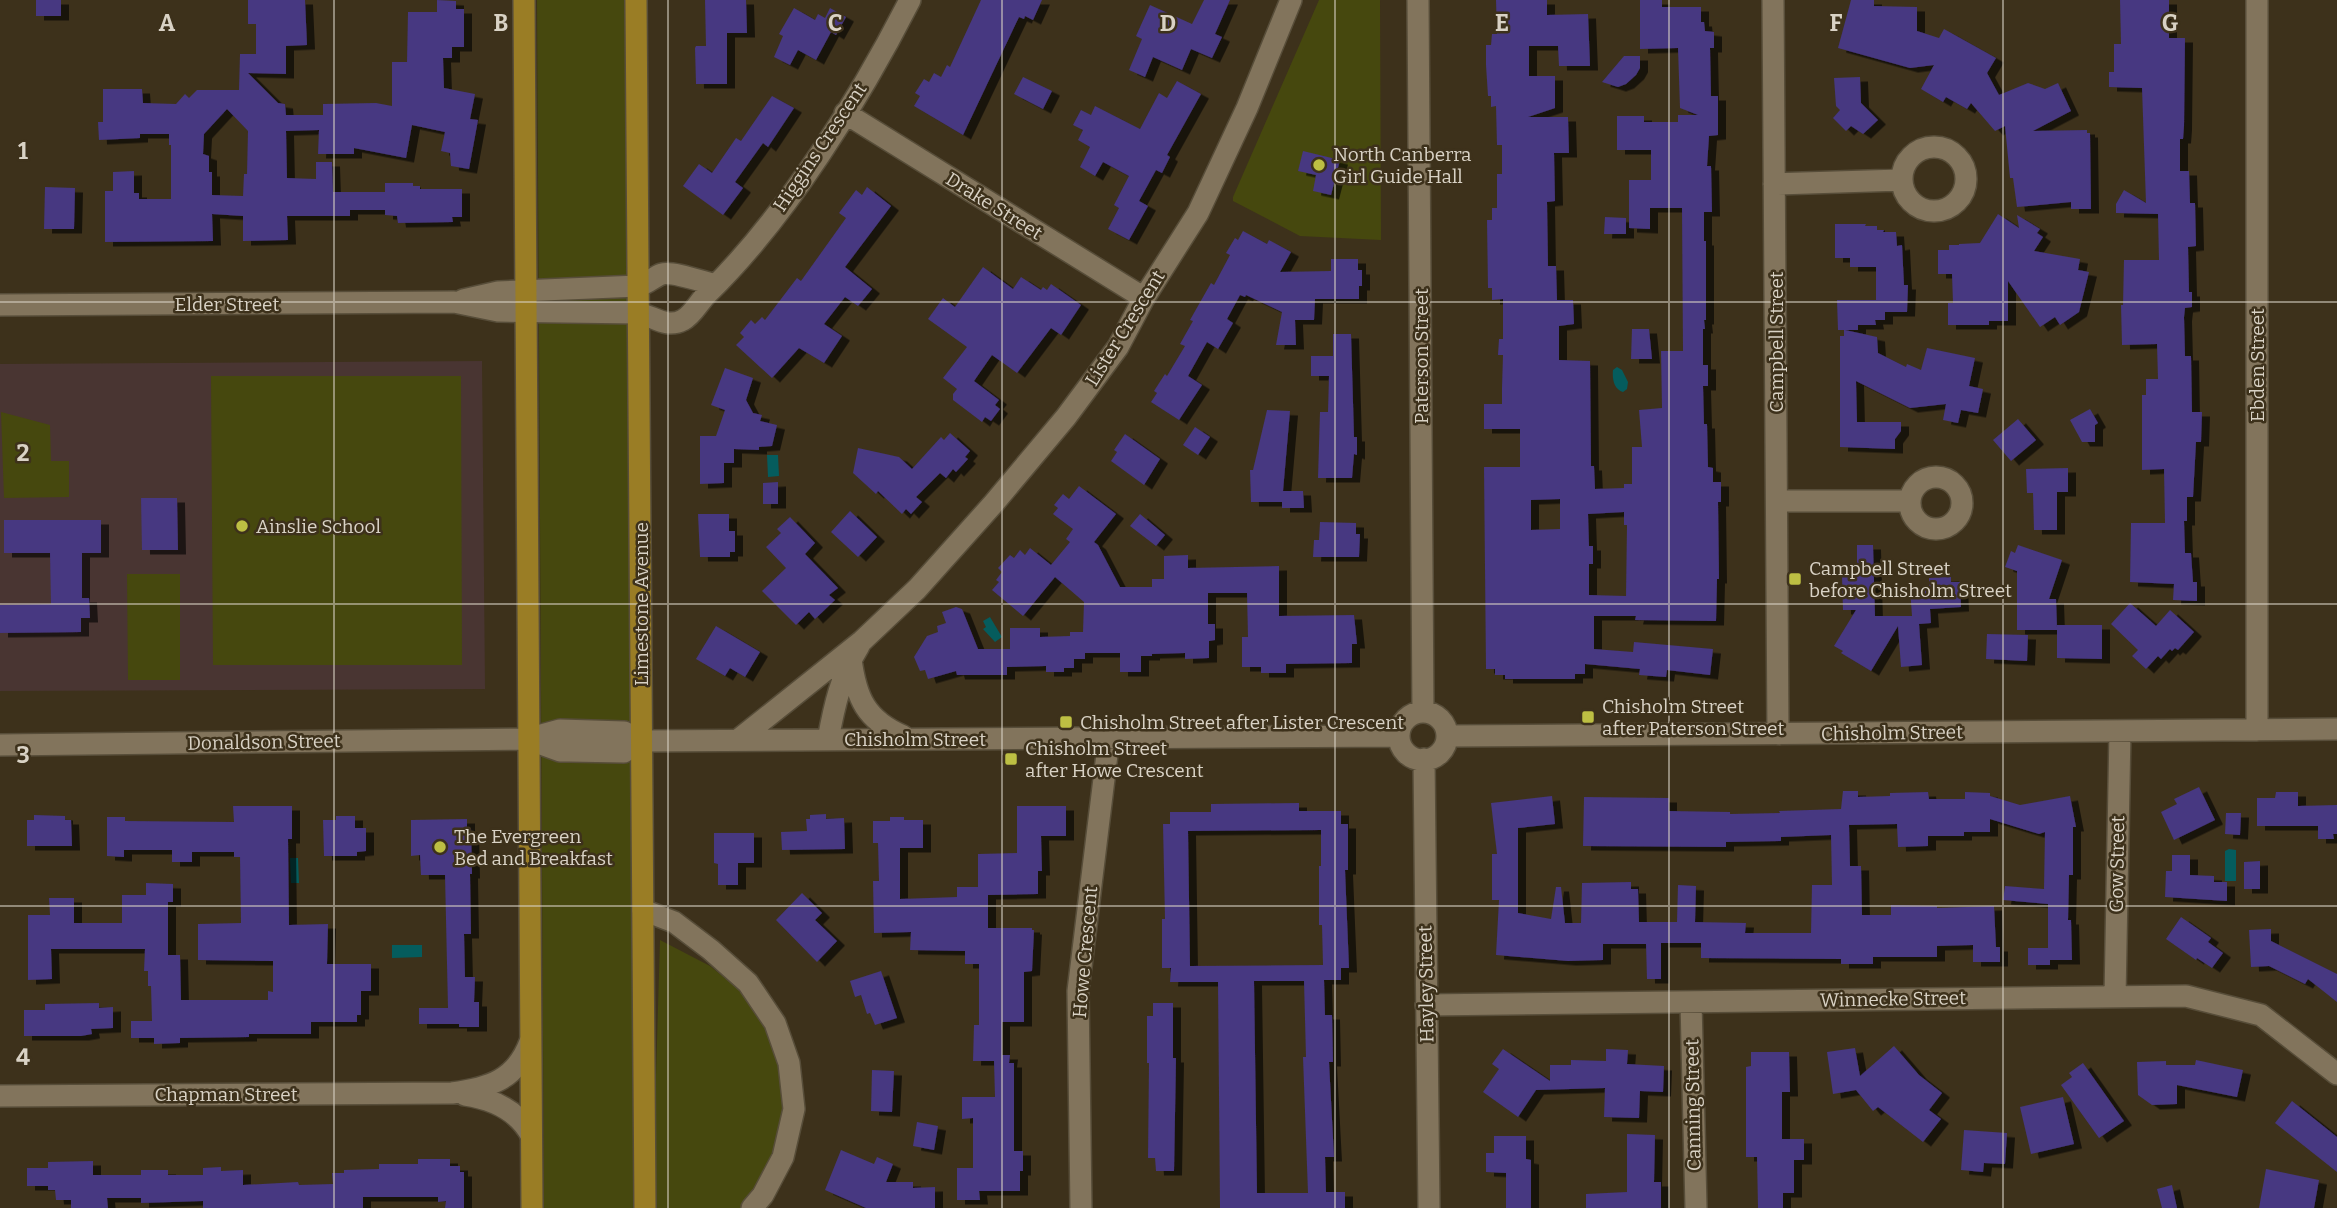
<svg xmlns="http://www.w3.org/2000/svg" width="2337" height="1208" font-family="Bitter,serif">
  <defs>
    <filter id="shadow"><feDropShadow dx="8" dy="4.5" stdDeviation="0" flood-color="#0009"/></filter>
  </defs>
  <rect width="100%" height="100%" fill="#3d311b"/>
  <path fill="#493532" d="M482,361L485,689L0,691V364Z"/>
  <path fill="#46480e" d="M537,0H627L635,1208H544Z
    M1319,0H1380L1381,240L1300,236L1233,201V197Z
    M211,376H461L462,665H213Z
    M1,412L50,425L51,461H69V497L4,498Z
    M127,574H180V680H128Z
    M660,940L710,966L742,992L768,1024L790,1107L776,1157L753,1197L740,1208H656L655,1110Z"/>
  <path fill="#055c5d" d="M1617,367L1622,370L1628,382L1627,389L1623,392C1614,389 1612,379 1613,370Z
    M767,455H778L779,476L768,477Z
    M990,617L1002,637L995,642L983,629L986,627L983,621Z
    M2229,849L2236,850V881H2225V851Z
    M290,858H298L299,883H291Z
    M392,945H422V957L392,958Z"/>
  <path fill="#463781" fill-rule="evenodd" filter="url(#shadow)" d="M36,0H61V16H36Z
    M248,0H305L307,45L286,46V74L248,73L278,103L285,104L286,115H323V104L376,103L392,106V62H407L408,12H437V0L456,1V9H464V47H452V58H443L444,88L475,94L470,119L478,120L469,169L451,166L450,153L441,151L445,132L412,125L406,158L354,148V154H318L319,130L286,131L287,178L316,179V162H332L333,192H385V183H413V186H420V189H462V217H452L453,222L398,223L397,216L385,215V210H350V216H287L288,240L243,241V216L212,214L213,241L105,242V191H113V172L134,171V193H139V199H171V145H169V134H140V138L99,140L98,122H103V89H142L143,103L176,104L185,94L189,98L197,90H239L240,54H256V24H248ZM227,109L248,131L247,174H244L243,196L212,195V172H209V156L203,154L204,134Z
    M705,0H746L747,33H727V84H696L695,48L696,46H706Z
    M981,0H1042L1033,20L1025,16L1024,19L1019,17L963,135L914,106L920,96L915,93L924,79L929,82L934,73L941,77L947,65L950,67Z
    M1204,0H1230L1215,34L1222,37L1212,58L1191,49L1182,70L1153,57L1145,77L1129,70L1142,39L1136,36L1150,5L1192,24Z
    M1496,0H1547V15L1588,14L1590,66H1559L1558,46H1529V76H1555V108L1528,117H1568L1569,153H1554L1555,201L1547,202L1548,266H1556L1557,300H1573L1574,324L1559,326V360L1590,361L1591,466H1594L1595,489L1624,488V484H1632V447H1642L1639,410L1662,408L1661,351H1683L1682,208H1650V229L1629,228V180H1651V150H1617V116H1644V122H1678V115H1698L1680,108L1678,48L1640,49V0H1662V7H1701V22H1704L1705,31L1714,32V48H1710L1711,96H1718V135L1709,136L1707,166H1711L1712,212H1704V241H1706V320H1704L1705,329H1703V365H1708V386H1703L1704,424H1707L1708,467L1713,468V482H1721V502H1718L1719,579H1717L1716,621L1635,620L1636,616H1594V649L1633,652L1634,642L1713,649L1710,675L1667,670L1666,677L1639,675L1640,669L1585,664V674H1575V679H1505V675H1495V669H1486L1484,467H1520V429H1484V404H1502V388L1503,355H1498L1499,339H1503V299L1492,300V288H1488L1487,220H1492V208H1497V174H1502V145H1497L1496,106L1491,107V96H1488L1486,65V45H1491L1492,34H1497ZM1560,499V529L1531,530V500ZM1624,512V525H1627L1626,596L1589,595V564H1593V546H1589L1588,514Z
    M1851,0H1874V6L1917,7V31L1939,38L1944,29L1996,58L1987,73L1999,95L2028,83L2045,89L2058,83L2071,111L2033,131L2087,130V133H2090L2091,209H2071V202L2017,207L2013,178H2010L2005,126L1995,131L1971,103L1967,109L1946,97L1943,102L1921,89L1934,65L1910,68L1838,48Z
    M2120,0H2169V38H2185L2184,126L2183,139H2180V171H2189L2190,203H2195L2196,246L2188,247L2189,292H2192V307L2185,308L2184,317L2185,356H2191L2192,412H2202L2201,442H2196L2193,497H2187V521H2184L2185,553H2191L2193,582H2197V601L2173,600L2174,584L2130,582L2131,523H2165L2164,469L2142,470V395H2146V379H2158L2157,344L2122,345L2121,305H2123L2124,260H2159L2158,214L2116,213V204L2124,190L2146,203L2142,88L2109,87V72H2114V44H2121Z
    M794,8L815,20L818,14L825,18L830,8L846,17L836,35L831,32L816,60L798,50L790,65L774,57L783,36L779,34Z
    M1624,56H1640V68L1636,75L1626,84L1618,87L1602,82Z
    M1023,77L1052,91L1043,109L1014,94Z
    M1860,77L1861,103L1878,120L1863,134L1851,126L1846,131L1833,118L1840,110L1836,106L1834,78Z
    M1177,81L1201,94L1167,155L1170,157L1162,173L1156,170L1139,201L1148,206L1129,240L1108,229L1119,208L1114,205L1129,176L1103,162L1095,176L1080,167L1090,147L1078,140L1083,130L1073,125L1081,110L1091,115L1095,106L1140,129L1159,93L1167,98Z
    M772,96L794,108L768,147L763,143L735,182L743,188L723,215L683,186L699,164L712,173L736,138L741,141Z
    M1303,151L1340,160L1331,195L1313,191L1316,175L1298,171Z
    M45,187L75,188L74,229H44Z
    M867,187L891,206L845,267L872,289L858,306L845,297L824,324L842,336L824,363L799,348L772,378L736,345L744,337L740,333L751,320L755,324L762,317L765,320L797,278L801,281L846,218L839,213L856,190L862,195Z
    M1998,214L2019,228L2017,215L2040,229L2037,233L2043,237L2034,251L2080,259L2078,270L2089,272L2079,312L2060,325L2055,317L2040,327L2008,281V321H1989V325H1948V303H1953L1952,274H1938V250H1949V245H1959V244L1980,243Z
    M1605,217L1626,218V234H1604Z
    M1835,224H1866L1865,226H1877V230H1884L1883,232H1896L1897,246L1902,245L1904,285H1908L1907,312H1885V320H1875L1876,325H1858V330H1845L1877,337L1878,353L1906,367L1907,364L1921,370L1927,348L1975,358L1969,386L1983,389L1978,413L1961,410L1958,423L1943,420L1946,404L1910,408L1856,381L1857,422H1901V431L1895,439V449L1840,447V336H1844V330H1838L1837,300H1876V267H1850V258H1835Z
    M1243,231L1267,244L1269,240L1291,252L1280,272L1331,271V259H1358V270H1362V286H1359V299H1315L1314,320H1295L1296,345H1276L1282,312L1246,295L1245,297L1240,295L1227,319L1233,323L1218,349L1207,342L1188,376L1202,385L1179,420L1151,402L1157,393L1154,391L1165,374L1167,376L1185,346L1180,344L1193,321L1190,320L1211,283L1214,285L1230,255L1226,253L1235,238L1238,240Z
    M983,267L1013,289L1021,277L1041,290L1043,287L1047,290L1051,284L1081,305L1061,335L1051,328L1017,373L992,355L974,381L999,400L995,405L1000,409L991,421L985,417L982,422L953,400V394L957,389L943,378L967,347L928,319L943,298L955,307Z
    M1632,329H1649L1652,359H1631Z
    M1333,334H1351L1354,437H1357V455L1354,454L1352,478H1318L1320,412H1328L1329,376H1311V356H1333Z
    M725,368L753,378L746,400L753,413L762,415L760,421L777,425L772,446L759,447V450L734,449V463H724V483L700,484V436H716L725,410L711,405Z
    M2090,409L2098,423L2095,425V442H2082L2070,420Z
    M1267,410L1290,411L1283,491H1303L1304,508H1282V502H1251L1250,470H1253Z
    M2018,419L2036,440L2011,461L1993,440Z
    M1195,427L1210,437L1198,455L1183,445Z
    M950,433L970,451L965,457L968,459L956,472L953,469L946,478L940,473L916,497L922,502L911,514L906,509L902,514L878,491L876,494L853,473L858,448L899,457L912,469L941,437L944,440Z
    M1125,434L1160,459L1144,485L1111,461L1117,452L1114,450Z
    M2068,468V492H2057V530H2034L2033,493H2027L2026,469Z
    M778,482V504H763V483Z
    M1079,486L1116,514L1094,542L1098,545L1120,587H1152V579H1164V556L1188,555V568L1279,566V616L1354,615L1357,644H1352V663L1286,664V673H1261V667H1242V637H1248L1247,593H1208V624H1215V640L1209,641V658L1185,659V653L1152,654V656H1141V672H1120V653H1085V659H1074V668H1064V672H1046V666L1007,667V675H957L956,671L928,679L925,670L920,671L914,657L927,636L938,632L937,626L946,623L942,612L956,607L962,609L978,649H1010V628H1040V637L1070,636V632H1083L1084,602L1055,577L1023,616L992,590L999,582L996,580L1002,572L998,568L1010,555L1014,558L1020,550L1025,555L1030,548L1051,565L1070,542L1066,539L1073,529L1053,514L1058,508L1054,505L1063,494L1069,499Z
    M141,498H177L178,550H142Z
    M850,511L877,537L858,557L831,532Z
    M698,514H729V531H735V552H730V557H700Z
    M1140,514L1165,535L1156,546L1130,526Z
    M790,517L815,543L805,554L838,588L829,595L835,600L815,619L809,612L796,625L762,591L786,568L766,547L781,533L777,529Z
    M4,520H101V553H82V598H89L90,618H81V632L0,633V605L51,604L50,553H4Z
    M1320,522L1356,523V534H1360L1359,557H1313L1314,540H1319Z
    M1857,545H1873L1875,616H1912L1910,588L1929,587V578L1951,577V582H1960L1961,607L1930,609L1931,623L1919,624L1922,665L1901,667L1898,626L1871,671L1841,653L1843,651L1834,646L1856,610H1843L1842,576H1857Z
    M2018,545L2062,560L2049,599H2056L2057,628V625H2102V659L2057,658V630H2017V571L2005,567L2011,551L2015,553Z
    M2130,603L2156,626L2170,610L2194,632L2178,650L2175,648L2172,651L2170,649L2161,659L2158,656L2146,669L2132,656L2138,650L2111,624Z
    M716,626L760,652L745,677L730,668L725,676L696,659Z
    M1987,634L2028,635L2027,661L1986,659Z
    M2199,787L2215,820L2174,840L2161,812L2177,804L2174,799Z
    M1843,791H1858V797L1890,796V793L1928,792L1929,799H1965V792L1990,793V796L2020,805L2070,796L2076,827H2073V875H2069L2068,920H2071L2072,960H2050V965H2028V948H2048V904L2003,900L2005,886L2044,889L2045,832L2039,834L1990,819V832H1964V836H1928V846L1898,847L1897,824L1849,825L1850,866H1861L1862,915H1891V905L1937,906V908L1994,906L1996,947H2000V962H1973V945L1937,946V957H1873V964H1841V959L1701,958V943H1661V979H1647L1646,944H1603V960L1568,961L1496,955L1499,900H1492V854H1497L1491,803L1552,796L1555,824L1518,828V913L1551,919L1556,887H1561L1565,923H1581L1582,883L1631,882V889H1638L1639,922H1677L1678,885L1696,886L1695,922L1746,923L1745,933H1811L1812,885H1832L1831,835L1781,837V841L1726,842V847L1583,846L1584,797L1669,798V811L1730,812V814L1780,813L1779,811L1841,809Z
    M2276,792H2298V806L2337,805V834H2333L2334,839H2318V826H2257V798H2275Z
    M1299,803V811H1341V824H1348V870H1345L1349,968H1341V980H1324L1325,1015H1332L1333,1062H1329L1334,1157H1325L1326,1192H1345V1208H1220L1218,982H1170L1171,968H1162V919H1165L1163,824H1170V812H1211V804ZM1321,830V866H1319V925H1322L1323,965L1190,966L1188,831ZM1254,981H1304L1306,1057H1303L1308,1193H1257Z
    M233,806H292V839H288L289,925L328,924L327,964H371V991H361V1015H357V1022H311V1034H249V1037L180,1038V1043L154,1044V1038H131V1021H152L151,986H148V971H144L145,949H51L52,979L28,980V915H50L49,898H74V923H122V895H146V883L173,884V902H168V955H180L181,1000H268V991L273,992V961L198,960V924L241,923L240,857H234V852H192V862H172V850H124V857L107,856V817H125V821L234,822Z
    M1017,806H1066V836H1041L1042,871H1038V894L988,895V928H1032V930H1034L1032,971L1024,972V1022H1002V1055H1010L1009,1063H1014V1151H1023V1171H1020V1191H979L980,1200H957V1168H973V1118L962,1119V1097H995L994,1061H973L974,1025H979V964H965V951L910,950L911,932L874,933L873,881H879L878,843H873V821H890V817H904V820H923V848H900V899L957,897V887H978V854L1017,853Z
    M2226,813H2241L2240,835L2225,834Z
    M826,814V819L844,818L845,849L782,850L781,832L807,831L806,819H810V815Z
    M34,815L65,816V820H71L72,846H27V820H34Z
    M336,816H355V828H366V851L357,852V856H324L323,820H336Z
    M467,819V828H471L472,874H470L471,934H464L465,977H475L474,1002H479V1027H459V1024H419V1008H448L445,875H421L420,855L411,856V820Z
    M714,833H754V863H738V885H718V864L714,863Z
    M2172,855H2190V875L2214,876V882H2227V901L2165,897L2166,871H2172Z
    M2260,861V889H2244V862Z
    M802,893L822,913L815,920L837,941L817,962L776,920Z
    M2181,917L2211,938L2208,942L2223,953L2212,968L2197,958L2196,960L2166,939Z
    M2271,929V941L2337,974V1002L2308,979L2305,984L2269,966L2251,967L2249,930Z
    M881,971L897,1018L875,1025L870,1013L867,1014L861,995L855,997L850,981Z
    M99,1003V1008L113,1007V1028L91,1029L92,1034L81,1036H24V1010H45V1004Z
    M1153,1003H1173V1058H1176L1174,1171H1156L1155,1158H1148L1149,1063H1147V1016H1153Z
    M1894,1046L1919,1075L1942,1093L1929,1110L1941,1119L1923,1142L1878,1107L1873,1111L1856,1090L1833,1094L1827,1052L1855,1048L1860,1076Z
    M1503,1049L1550,1081V1065H1571V1060L1606,1061V1049L1628,1050L1627,1064L1664,1066L1663,1092L1640,1091L1639,1118L1604,1117L1605,1088L1536,1090L1518,1117L1483,1092L1499,1069L1492,1064Z
    M1751,1052H1789L1790,1092H1782V1139H1804V1160H1794V1193H1783V1208H1758L1757,1157H1746V1067L1751,1066Z
    M2196,1060L2243,1070L2237,1097L2177,1085V1104L2152,1105L2138,1095L2137,1062L2166,1061V1065H2195Z
    M2083,1063L2124,1121L2099,1138L2061,1085L2072,1077L2069,1073Z
    M872,1070L894,1071L892,1112L871,1111Z
    M2063,1097L2074,1144L2031,1154L2020,1107Z
    M2292,1101L2337,1137V1172L2275,1123Z
    M917,1122L938,1126L934,1150L913,1146Z
    M1964,1130L2007,1133L2005,1164L1984,1163L1983,1172L1961,1170Z
    M1627,1134L1655,1135L1654,1182H1661V1208H1586V1194L1627,1192Z
    M1494,1136H1526V1159L1531,1160V1208H1506V1173L1486,1172V1153H1494Z
    M841,1150L874,1164L877,1157L893,1164L886,1182H913V1188L935,1187V1208H866L825,1190Z
    M418,1159H450V1166H460V1172H464V1208H445L446,1201L438,1202V1197H363V1208H203V1201L141,1203V1198H107L108,1208H71V1200H56L55,1190H48V1186H27V1168H48V1162L93,1161V1175H141V1170H168V1175H203V1168L221,1167V1171L243,1170V1185L298,1182L299,1185L333,1184L332,1173H344V1170L379,1169V1164H418Z
    M2266,1169L2319,1180L2314,1208H2259Z
    M2172,1185L2177,1208H2162L2157,1189Z"/>
  <g fill="none" stroke-linecap="round" stroke-linejoin="round">
    <g stroke="#574d39" stroke-width="24">
      <path id="minor" d="M1418,0L1423,712
        M1773,0L1778,734
        M845,113L1144,298
        M1902 179a32 32 0 1 1 64 0a32 32 0 1 1-64 0Z
        M1774,184L1901,180
        M463,300L498,292L638,286C648,284 653,277 662,274C672,271 703,282 716,285
        M0,305L454,302L498,311L638,313C654,316 666,329 683,320C693,315 700,300 708,293C787,216 860,98 910,0
        M1910 503a26 26 0 1 1 52 0a26 26 0 1 1-52 0Z
        M1777,501H1910
        M851,659C856,698 866,720 903,736
        M1399 736a24 24 0 1 1 48 0a24 24 0 1 1-48 0Z
        M2257,730V0
        M1447,736L2337,729
        M527,739L560,751H569L624,752L642,741
        M738,740L862,641L917,589L994,503L1066,417L1118,347L1144,298L1198,213L1247,108L1291,0
        M828,740C834,707 841,675 859,646
        M0,745L527,739L560,730L624,732L642,741L1399,736
        M1424,759L1429,1208
        M643,910L674,922L711,950L748,983L775,1023L789,1063L794,1109L783,1157L763,1195L752,1208
        M2115,997L2120,731
        M1691,1002L1696,1208
        M1426,1005L2186,996L2261,1015L2337,1074
        M465,1095C492,1099 517,1109 531,1135
        M0,1096L452,1093C489,1088 516,1080 530,1042
        M1081,1208L1078,991L1109,738"/>
    </g>
    <g stroke="#574d39" stroke-width="24">
      <path id="major" d="M524,0L532,1208
        M636,0L645,1208"/>
    </g>
    <use href="#minor" stroke="#82745c" stroke-width="21"/>
    <use href="#major" stroke="#9a7d25" stroke-width="21"/>
  </g>
  <path fill="none" stroke="#d9d2c5" stroke-width="2" stroke-opacity="0.55" d="M334,0V1208M668,0V1208M1002,0V1208M1335,0V1208M1669,0V1208M2003,0V1208M0,302H2337M0,604H2337M0,906H2337"/>
  <g fill="#bdbf43" stroke="#3d311b" stroke-width="2.5">
    <circle cx="1319" cy="165" r="7"/>
    <circle cx="242" cy="526" r="7"/>
    <rect x="1788" y="572" width="14" height="14" rx="3.5"/>
    <rect x="1581" y="710" width="14" height="14" rx="3.5"/>
    <rect x="1059" y="715" width="14" height="14" rx="3.5"/>
    <rect x="1004" y="752" width="14" height="14" rx="3.5"/>
    <circle cx="440" cy="847" r="7"/>
  </g>
  <g text-anchor="middle" dominant-baseline="central" stroke-width="5" stroke-linejoin="round" paint-order="stroke">
    <g font-size="19" fill="#d9d2c5" stroke="#3d311b">
      <text transform="translate(820 147) rotate(-56)">Higgins Crescent</text>
      <text transform="translate(994 206) rotate(32)">Drake Street</text>
      <text x="227" y="304">Elder Street</text>
      <text transform="translate(1125 328) rotate(-58)">Lister Crescent</text>
      <text transform="translate(1776 342) rotate(-90)">Campbell Street</text>
      <text transform="translate(1421 356) rotate(-90)">Paterson Street</text>
      <text transform="translate(2257 365) rotate(-90)">Ebden Street</text>
      <text transform="translate(641 604) rotate(-90)">Limestone Avenue</text>
      <text transform="translate(1892 733) rotate(-1)">Chisholm Street</text>
      <text x="915" y="739">Chisholm Street</text>
      <text transform="translate(264 742) rotate(-1)">Donaldson Street</text>
      <text transform="translate(2117 864) rotate(-89)">Gow Street</text>
      <text transform="translate(1085 952) rotate(-85)">Howe Crescent</text>
      <text transform="translate(1426 984) rotate(-91)">Hayley Street</text>
      <text transform="translate(1893 999) rotate(-1)">Winnecke Street</text>
      <text x="226" y="1094">Chapman Street</text>
      <text transform="translate(1693 1105) rotate(-91)">Canning Street</text>
    </g>
    <g font-size="19" fill="#d9d2c5" stroke="#3d311b" text-anchor="start">
      <text x="1333" y="154">North Canberra<tspan x="1333" dy="22">Girl Guide Hall</tspan></text>
      <text x="256" y="526">Ainslie School</text>
      <text x="1809" y="568">Campbell Street<tspan x="1809" dy="22">before Chisholm Street</tspan></text>
      <text x="1602" y="706">Chisholm Street<tspan x="1602" dy="22">after Paterson Street</tspan></text>
      <text x="1080" y="722">Chisholm Street after Lister Crescent</text>
      <text x="1025" y="748">Chisholm Street<tspan x="1025" dy="22">after Howe Crescent</tspan></text>
      <text x="454" y="836">The Evergreen<tspan x="454" dy="22">Bed and Breakfast</tspan></text>
    </g>
  </g>
  <g font-size="23" text-anchor="middle" font-weight="bold" fill="#d9d2c5" stroke="#3d311b" stroke-width="5" stroke-linejoin="round" paint-order="stroke">
    <text x="167" y="31">A</text>
    <text x="501" y="31">B</text>
    <text x="835" y="31">C</text>
    <text x="1168" y="31">D</text>
    <text x="1502" y="31">E</text>
    <text x="1836" y="31">F</text>
    <text x="2170" y="31">G</text>
    <text x="23" y="159">1</text>
    <text x="23" y="461">2</text>
    <text x="23" y="763">3</text>
    <text x="23" y="1065">4</text>
  </g>
</svg>
